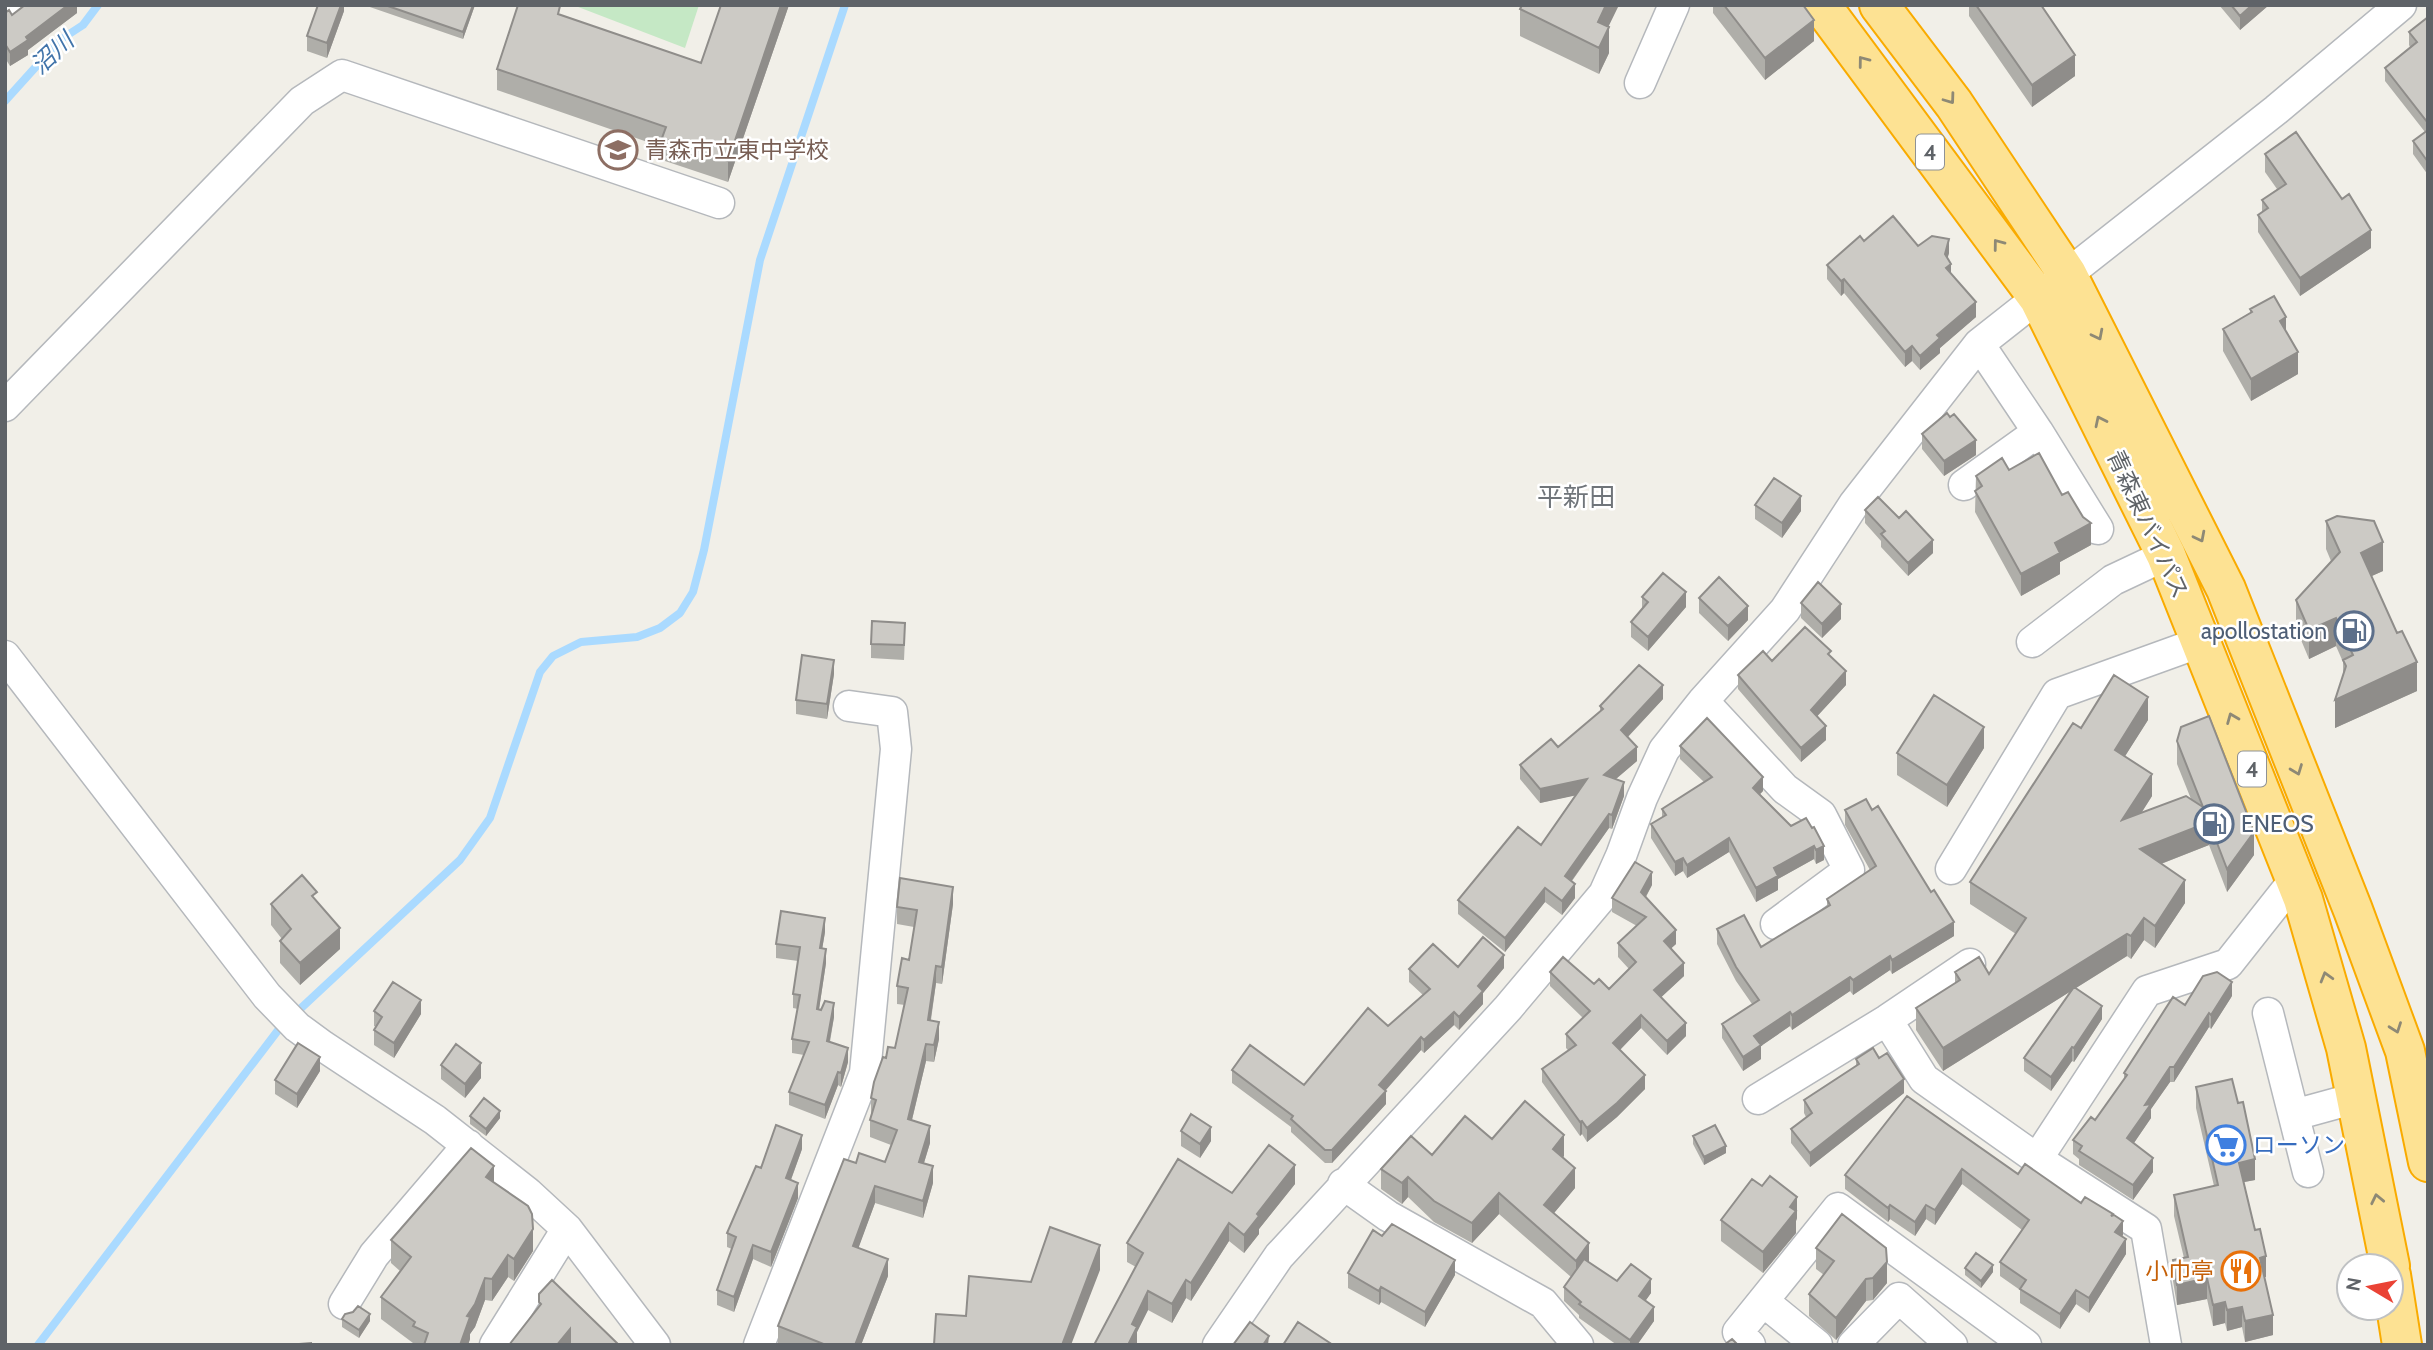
<svg xmlns="http://www.w3.org/2000/svg" width="2433" height="1350" font-family="Cabin,'Noto Sans JP',sans-serif">
  <rect width="100%" height="100%" fill="#f1efe8"/>
  <path fill="#c5e8c5" d="M573,5H699L685,48Z"/>
  <g fill="none" stroke-linecap="round" stroke-linejoin="round">
    <path stroke="#aadaff" stroke-width="8" d="M5,101L60,40L83,25L98,5
      M299,1010L460,860L490,818L540,672L553,656L581,642L637,637L660,628L680,613L693,592L704,550L760,260L845,5
      M38,1345L279,1029"/>
    <g stroke="#b5b8bc" stroke-width="33">
      <path id="minor" d="M5,8L9,5
        M1640,83L1674,5
        M5,406L302,101L342,75L719,203
        M2038,432L2098,529
        M1964,485L2038,432L1979,344
        M2032,642L2113,580L2166,555
        M5,656L267,996L297,1027L323,1046L435,1120L528,1193L567,1229L655,1345
        M1703,701L1785,789L1821,815L1849,870L1776,924
        M1951,869L2057,694L2201,642
        M2268,1013L2308,1172
        M1887,1020L1924,1079L2037,1159L2146,1229L2166,1345
        M1758,1099L1887,1020L1970,964
        M2294,1115L2356,1098
        M2037,1159L2147,991L2228,964L2296,878
        M1343,1184L1388,1216L1543,1303L1578,1345
        M1763,1301L1817,1345
        M344,1304L374,1255L468,1145
        M495,1345L567,1229
        M759,1345L865,1073L896,749L892,712L849,706
        M1218,1345L1279,1256L1508,1008L1604,894L1621,856L1642,798L1664,750L1703,701L1785,610L1854,504L1979,344L2276,110L2401,5
        M1750,1345L1738,1332L1838,1208L2026,1345
        M1853,1345L1899,1298L1952,1345"/>
    </g>
    <g stroke="#f9ab00" stroke-width="42">
      <path id="highway" d="M1821,5L2039,299L2166,555L2303,899L2346,1048L2390,1266
        M1879,5L1954,104L2067,274L2226,589L2353,910L2405,1051L2428,1162
        M2391,1275L2402,1345"/>
    </g>
    <use href="#minor" stroke="#fff" stroke-width="30"/>
    <use href="#highway" stroke="#fde293" stroke-width="38"/>
  </g>
  <path fill="#afaea9" d="M77,5V13L28,50V55L10,66L5,58V13L12,15Z
    M344,5V11L327,58L307,51V36Z
    M364,5H475L463,39Z
    M789,5L728,182L662,160V147L497,90V69L560,15L701,63Z
    M1713,5H1803L1814,41L1765,80L1713,13Z
    M1969,5H2041L2075,76L2032,107L1969,16Z
    M2219,5H2269L2240,30Z
    M1520,9L1609,27V53L1599,74L1520,36Z
    M2428,17V175L2413,154V141L2425,132L2385,81V68L2410,47L2409,45V32Z
    M2265,154L2371,248L2300,296L2258,232V215L2262,212V200L2277,189L2265,172Z
    M1864,241L1918,246L1949,253L1947,258L1951,274L1976,317L1940,348V353L1920,370L1912,361L1905,367L1844,293L1841,296L1827,279V265Z
    M2250,309L2286,331L2298,374L2251,401L2223,351V329L2250,313Z
    M1922,434L1976,455L1944,476L1922,449Z
    M2009,470L2062,495L2091,545L2060,562V574L2021,596L1975,512L1976,476Z
    M1755,505L1801,511L1782,538L1755,519Z
    M1865,510L1933,553L1908,576L1881,547V541L1865,523Z
    M2326,521L2383,571L2371,576L2417,691L2335,728L2343,675V662L2336,646L2309,659L2296,628V600L2331,561L2326,549Z
    M1642,597L1686,607L1648,651L1631,637V622L1642,609Z
    M1699,598L1748,620L1728,641L1699,613Z
    M1801,603L1841,619L1822,638L1801,618Z
    M905,638L904,660L871,658V644Z
    M1831,657L1846,685L1817,716L1826,740L1801,762L1738,689V675L1772,661Z
    M834,674L827,719L796,714V700Z
    M1663,699L1628,737L1637,761L1616,779L1624,796L1612,829L1609,828L1572,881L1575,898L1562,915L1545,902L1505,952L1458,914V900L1541,845L1575,795L1540,803L1520,779V765L1558,747L1600,711V706Z
    M2148,720L2125,756L2152,796L2142,812L2191,799L2177,764V741L2254,855L2227,892L2209,845L2161,864L2185,903L2155,948L2144,940L2131,959L2127,956L2076,988L2102,1019L2074,1062L2072,1061L2051,1091L2024,1071V1058L2071,991L1943,1071L1916,1030V1008L1955,984V972L1989,974L2016,934L1970,904V882L2081,728Z
    M1680,746L1763,791L1760,794L1791,826L1806,818L1824,860L1816,864L1814,859L1778,879V890L1756,902L1729,852L1687,878L1683,871L1675,876L1651,838V824L1662,818V809L1704,782L1680,759Z
    M1984,748L1947,807L1897,775V753Z
    M1845,810H1872L1954,936L1892,974L1890,970L1853,995L1850,991L1792,1030L1790,1026L1761,1046V1059L1743,1071L1722,1038V1024L1752,1004L1736,981L1717,944V929L1761,947L1827,907V899L1870,870L1845,825Z
    M1652,885L1646,897L1676,944L1671,948L1684,976L1661,997L1686,1036L1667,1055L1641,1028L1620,1050L1645,1089L1617,1117L1587,1142L1582,1134L1580,1136L1542,1082V1069L1569,1051L1566,1048V1034L1583,1018L1550,986V972L1609,989L1629,969L1618,957V943L1637,926L1612,912V898Z
    M317,901L340,949L300,985L280,963V941L282,939L271,925V904Z
    M953,904L942,984L936,983L931,1020L939,1039L934,1062L926,1061L912,1120L930,1143L924,1163L933,1183L923,1218L875,1203L858,1248L888,1276L861,1345H782L778,1343V1326L856,1163L885,1162L891,1145L870,1137V1120L871,1116V1098L886,1058L895,1048L905,1005L897,1004V986L909,960L914,927L897,924V907Z
    M825,932L822,949L826,963L819,1009L834,1017L830,1042L848,1062L841,1087L838,1085L825,1119L789,1105V1092L804,1055L792,1053V1039L798,1009L793,1008V994L798,961L776,958V944Z
    M1458,967L1504,968L1483,993V1004L1459,1030L1454,1025L1424,1053L1421,1050L1385,1090L1386,1104L1332,1163H1325L1291,1132V1127L1232,1083V1070L1304,1085L1388,1026L1423,995L1409,982V969Z
    M2232,996L2211,1029L2209,1027L2174,1082H2170L2151,1109V1118L2134,1143L2153,1172L2133,1200L2079,1165V1159L2073,1154V1140L2095,1120L2124,1079V1073Z
    M374,1011L421,1014L394,1058L374,1045V1030L376,1027L374,1026Z
    M1856,1059L1904,1093L1810,1167L1791,1143V1129L1806,1117L1804,1113V1100L1856,1066Z
    M441,1065L481,1078L465,1098L441,1079Z
    M320,1071L297,1108L275,1094V1080Z
    M2196,1087L2255,1180L2244,1182L2266,1277H2264L2273,1335L2245,1342L2242,1327L2227,1331L2225,1323L2213,1326L2207,1299L2177,1305L2173,1281V1260L2184,1258L2174,1216V1195L2214,1186L2196,1108Z
    M1907,1096L2018,1174L2081,1203L2113,1216L2123,1235L2122,1236L2126,1254L2089,1313L2076,1304L2060,1329L2020,1303V1290L2000,1276V1262L2022,1230L1962,1184L1935,1225L1926,1219L1915,1236L1890,1219L1888,1222L1845,1189V1175Z
    M470,1116L500,1118L486,1136L470,1124Z
    M1181,1131L1211,1141L1200,1158L1181,1146Z
    M1693,1136L1726,1153L1704,1165L1693,1144Z
    M1492,1139L1564,1156L1563,1157L1575,1188L1554,1213L1589,1262L1617,1281L1651,1293L1645,1301L1654,1321L1637,1345H1617L1579,1318V1315L1564,1301V1287L1571,1277L1499,1214L1472,1243L1434,1222L1408,1197L1402,1204L1381,1189V1169Z
    M802,1149L791,1180L798,1198L771,1267L753,1259L734,1312L717,1305V1290L732,1249L727,1247V1233L761,1168Z
    M1295,1184L1259,1229V1234L1244,1253L1229,1241L1191,1301L1186,1298L1172,1323L1148,1310L1137,1332V1345L1136,1267L1127,1262V1243L1232,1193Z
    M1797,1218L1796,1221V1233L1763,1273L1721,1241V1220Z
    M391,1240L533,1251L514,1281L508,1277L492,1301L485,1300L475,1327L470,1334V1339L468,1345H413V1343L381,1319V1297L400,1271L391,1263Z
    M1816,1248L1887,1283L1873,1300L1866,1301L1836,1340L1809,1316V1294L1824,1275L1816,1269Z
    M1965,1268L1993,1272L1981,1288L1965,1275Z
    M1348,1273L1455,1275L1425,1327L1381,1302L1379,1305L1348,1288Z
    M342,1319L370,1321L359,1338L342,1327Z"/>
  <path fill="#8f8d8a" d="M68,5H77V13L28,50V55L10,66V52L26,37Z
    M341,5H344V11L327,58V43Z
    M473,5H475L463,39V32Z
    M781,5H789L728,182V161Z
    M1606,5H1619L1598,48V22Z
    M2252,5H2269L2240,30V16Z
    M1814,20V41L1765,80V58Z
    M1609,27V53L1599,74V48Z
    M2075,55V76L2032,107V85Z
    M2371,230V248L2300,296V278Z
    M1949,239V253L1945,268V254Z
    M1951,264V278L1946,268Z
    M1844,279V293L1841,296V281Z
    M1976,302V317L1940,348V353L1920,370V356L1937,335Z
    M2286,317V339L2280,321Z
    M1912,346V361L1905,367V352Z
    M2298,352V374L2251,401V379Z
    M1976,440V455L1944,476V461Z
    M1801,496V511L1782,538V523Z
    M2091,523V545L2060,562V574L2021,596V574L2055,543Z
    M1933,540V553L1908,576V563Z
    M2383,542V571L2361,581V553Z
    M1686,592V607L1648,651V637Z
    M1841,604V619L1822,638V624Z
    M1748,606V620L1728,641V626Z
    M2336,618V646L2309,659V630Z
    M834,660V674L827,719V704Z
    M2417,662V691L2335,728V700Z
    M1846,671V685L1811,723V710Z
    M1663,685V699L1621,744V730Z
    M2148,697V720L2115,772V750Z
    M1826,726V740L1801,762V748Z
    M1984,727V748L1947,807V785Z
    M1637,747V761L1604,789V775Z
    M2152,774V796L2122,843V820Z
    M1763,777V791L1753,801V788Z
    M1587,779V793L1540,803V789Z
    M1624,782V796L1612,829V815Z
    M1609,814V828L1565,890V876Z
    M2209,822V845L2140,872V849Z
    M2254,832V855L2227,892V869Z
    M1729,838V852L1687,878V865Z
    M1814,846V859L1778,879V890L1756,902V888L1774,868Z
    M1824,846V860L1816,864V850Z
    M1683,858V871L1675,876V862Z
    M1652,872V885L1641,905V892Z
    M2185,880V903L2155,948V926Z
    M1575,884V898L1562,915V901Z
    M953,887V904L942,984V967Z
    M1545,888V902L1505,952V938Z
    M825,918V932L820,962V948Z
    M2144,918V940L2131,959V936Z
    M1954,922V936L1892,974V960Z
    M340,928V949L300,985V963Z
    M1676,930V944L1664,955V941Z
    M2127,934V956L1943,1071V1048Z
    M826,949V963L817,1023V1009Z
    M1504,955V968L1483,993V1004L1459,1030V1017L1478,986Z
    M1890,956V970L1853,995V980Z
    M1684,963V976L1654,1004V990Z
    M936,966V983L928,1037V1020Z
    M1850,977V991L1792,1030V1015Z
    M2232,982V996L2211,1029V1015Z
    M421,1000V1014L394,1058V1043Z
    M834,1003V1017L827,1055V1041Z
    M2102,1006V1019L2074,1062V1048Z
    M1454,1012V1025L1424,1053V1040Z
    M1790,1012V1026L1761,1046V1059L1743,1071V1057L1754,1036Z
    M2209,1013V1027L2174,1082V1067Z
    M1641,1015V1028L1613,1057V1043Z
    M939,1022V1039L934,1062V1045Z
    M1686,1023V1036L1667,1055V1041Z
    M1421,1037V1050L1379,1098V1085Z
    M926,1044V1061L908,1136V1119Z
    M2072,1047V1061L2051,1091V1077Z
    M848,1048V1062L841,1087V1073Z
    M320,1057V1071L297,1108V1094Z
    M481,1063V1078L465,1098V1084Z
    M2170,1067V1082L2151,1109V1118L2127,1153V1138L2145,1105Z
    M838,1072V1085L825,1119V1105Z
    M1645,1075V1089L1617,1117L1587,1142V1128Z
    M1904,1079V1093L1810,1167V1153Z
    M1386,1091V1104L1332,1163V1150Z
    M500,1111V1118L486,1136V1129Z
    M1582,1121V1134L1580,1136V1122Z
    M930,1126V1143L919,1179V1162Z
    M1211,1127V1141L1200,1158V1144Z
    M802,1135V1149L786,1193V1178Z
    M1564,1135V1156L1553,1169V1149Z
    M1726,1146V1153L1704,1165V1157Z
    M2153,1158V1172L2133,1200V1185Z
    M2255,1159V1180L2239,1183V1163Z
    M1295,1165V1184L1259,1229V1234L1244,1253V1235L1257,1214Z
    M494,1166V1189L486,1177Z
    M933,1166V1183L923,1218V1201Z
    M1575,1168V1188L1544,1225V1205Z
    M1962,1169V1184L1935,1225V1210Z
    M1408,1177V1197L1402,1204V1183Z
    M798,1183V1198L771,1267V1252Z
    M875,1186V1203L853,1263V1246Z
    M1499,1193V1214L1472,1243V1223Z
    M1797,1197V1218L1796,1221V1233L1763,1273V1252L1790,1207Z
    M1890,1205V1219L1888,1222V1208Z
    M1926,1205V1219L1915,1236V1222Z
    M2123,1221V1235L2115,1246V1232Z
    M1229,1223V1241L1191,1301V1283Z
    M533,1229V1251L514,1281V1259Z
    M2126,1239V1254L2089,1313V1298Z
    M1589,1243V1263L1576,1282V1261Z
    M753,1245V1259L734,1312V1297Z
    M1100,1245V1270L1071,1345H1062Z
    M508,1255V1277L492,1301V1279Z
    M2266,1256V1277L2260,1278V1258Z
    M888,1259V1276L861,1345H855Z
    M1455,1260V1275L1425,1327V1312Z
    M1887,1262V1283L1873,1300V1278Z
    M1993,1265V1272L1981,1288V1281Z
    M485,1278V1300L475,1327L470,1334V1339L468,1345H460L467,1316Z
    M2207,1278V1299L2177,1305V1285Z
    M1651,1279V1293L1639,1310V1296Z
    M1866,1279V1301L1836,1340V1318Z
    M1186,1280V1298L1172,1323V1304Z
    M1381,1287V1302L1379,1305V1291Z
    M2076,1290V1304L2060,1329V1314Z
    M1148,1291V1310L1137,1332V1345H1128L1132,1324Z
    M2225,1302V1323L2213,1326V1305Z
    M1654,1307V1321L1637,1345H1630V1340Z
    M2242,1307V1327L2227,1331V1310Z
    M370,1314V1321L359,1338V1330Z
    M2273,1315V1335L2245,1342V1321Z
    M570,1329V1343L569,1345H557Z
    M1269,1336L1268,1345H1263Z"/>
  <path fill="#cccac5" stroke="#8f8d8a" stroke-width="2" d="M25,5H68L26,37L28,40L10,52L5,44V13L9,10L12,15Z
    M318,5H341L327,43L307,36Z
    M385,5H473L463,32Z
    M518,5H558L560,6L558,14L701,63L721,5H781L728,161L662,138L666,127L497,69Z
    M1522,5H1606L1598,22L1609,27L1599,48L1520,9Z
    M1724,5H1803L1814,20L1765,58Z
    M1976,5H2041L2075,55L2032,85Z
    M2231,5H2252L2240,16Z
    M2428,17V123L2385,68L2417,42L2409,32Z
    M2428,130V162L2413,141Z
    M2296,132L2342,199L2349,194L2371,230L2300,278L2258,215L2268,208L2262,200L2286,184L2265,154Z
    M1893,216L1918,246L1932,236L1949,239L1945,254L1951,264L1946,268L1976,302L1937,335L1940,338L1920,356L1912,346L1905,352L1844,279L1841,281L1827,265L1860,236L1864,241Z
    M2274,296L2286,317L2280,321L2298,352L2251,379L2223,329L2252,312L2250,309Z
    M1947,413L1950,417L1954,414L1976,440L1944,461L1922,434Z
    M2039,453L2062,495L2068,492L2083,517L2091,523L2055,543L2060,553L2021,574L1975,491L1982,486L1976,476L2002,458L2009,470Z
    M1774,478L1801,496L1782,523L1755,505Z
    M1878,497L1899,518L1906,511L1933,540L1908,563L1881,534L1885,531L1865,510Z
    M2337,516L2374,521L2383,542L2361,553L2397,633L2402,631L2417,662L2335,700L2346,666L2343,660L2353,655L2336,618L2309,630L2296,600L2340,552L2326,521Z
    M1663,573L1686,592L1648,637L1631,622L1648,602L1642,597Z
    M1719,577L1748,606L1728,626L1699,598Z
    M1818,582L1841,604L1822,624L1801,603Z
    M872,621L905,623L904,645L871,644Z
    M1805,627L1831,651L1828,654L1846,671L1811,710L1826,726L1801,748L1738,675L1763,651L1772,661Z
    M802,655L834,660L827,704L796,700Z
    M1639,665L1663,685L1621,730L1637,747L1604,775L1624,782L1612,815L1609,814L1565,876L1575,884L1562,901L1545,888L1505,938L1458,900L1518,827L1541,845L1587,779L1540,789L1520,765L1551,739L1558,747L1603,709L1600,706Z
    M2114,675L2148,697L2115,750L2152,774L2122,820L2186,796L2203,807L2177,741L2181,727L2209,716L2254,832L2227,869L2209,822L2140,849L2185,880L2155,926L2144,918L2131,936L2127,934L1943,1048L1916,1008L1960,980L1955,972L1979,957L1989,974L2026,918L1970,882L2073,723L2081,728Z
    M1934,695L1984,727L1947,785L1897,753Z
    M1707,718L1763,777L1753,788L1791,826L1806,818L1812,828L1814,827L1824,846L1816,850L1814,846L1774,868L1778,876L1756,888L1729,838L1687,865L1683,858L1675,862L1651,824L1666,815L1662,809L1712,777L1680,746Z
    M1866,799L1872,810L1878,806L1931,892L1934,890L1954,922L1892,960L1890,956L1853,980L1850,977L1792,1015L1790,1012L1754,1036L1761,1045L1743,1057L1722,1024L1759,1000L1736,967L1717,929L1744,915L1761,947L1830,905L1827,899L1876,866L1845,810Z
    M1635,862L1652,872L1641,892L1676,930L1664,941L1684,963L1654,990L1686,1023L1667,1041L1641,1015L1613,1043L1645,1075L1617,1103L1587,1128L1582,1121L1580,1122L1542,1069L1576,1045L1566,1034L1590,1011L1550,972L1563,957L1594,984L1599,979L1609,989L1636,962L1618,943L1646,917L1612,898Z
    M302,875L317,892L312,896L340,928L300,963L280,941L291,929L271,904Z
    M900,878L953,887L942,967L936,966L928,1020L939,1022L934,1045L926,1044L908,1119L930,1126L919,1162L933,1166L923,1201L875,1186L853,1246L888,1259L855,1345H826L778,1326L844,1159L856,1163L859,1153L885,1162L897,1130L870,1120L876,1100L871,1098L874,1082L883,1057L886,1058L888,1047L895,1048L908,988L897,986L902,958L909,960L917,910L897,907Z
    M781,911L825,918L820,948L826,949L817,1009L821,1010L825,1001L834,1003L827,1041L848,1048L841,1073L838,1072L825,1105L789,1092L809,1042L792,1039L800,995L793,994L800,947L776,944Z
    M1483,937L1504,955L1478,986L1483,991L1459,1017L1454,1012L1424,1040L1421,1037L1379,1085L1386,1091L1332,1150H1325L1291,1119L1293,1116L1232,1070L1250,1045L1304,1085L1368,1008L1388,1026L1430,989L1409,969L1433,944L1458,967Z
    M2217,972L2232,982L2211,1015L2209,1013L2174,1067H2170L2145,1105L2151,1104L2127,1138L2153,1158L2133,1185L2079,1151L2082,1146L2073,1140L2091,1117L2095,1120L2127,1075L2124,1073L2173,997L2185,1005L2203,976Z
    M393,982L421,1000L394,1043L374,1030L382,1017L374,1011Z
    M2074,987L2102,1006L2074,1048L2072,1047L2051,1077L2024,1058Z
    M298,1043L320,1057L297,1094L275,1080Z
    M456,1044L481,1063L465,1084L441,1065Z
    M1873,1048L1879,1058L1887,1053L1904,1079L1810,1153L1791,1129L1812,1113L1804,1100L1859,1064L1856,1059Z
    M2232,1079L2238,1103L2243,1102L2255,1159L2239,1163L2255,1230L2260,1229L2266,1256L2260,1258L2273,1315L2245,1321L2242,1307L2227,1310L2225,1302L2213,1305L2207,1278L2177,1285L2173,1260L2188,1257L2174,1195L2218,1185L2196,1087Z
    M1907,1096L2018,1174L2025,1164L2081,1203L2085,1197L2113,1214L2111,1216L2114,1215L2123,1221L2115,1232L2126,1239L2089,1298L2076,1290L2060,1314L2020,1289L2026,1280L2000,1262L2029,1220L1962,1169L1935,1210L1926,1205L1915,1222L1890,1205L1888,1208L1845,1175Z
    M484,1098L500,1111L486,1129L470,1116Z
    M1525,1101L1564,1135L1553,1149L1575,1168L1544,1205L1589,1243L1576,1261L1499,1193L1472,1223L1434,1201L1408,1177L1402,1183L1381,1169L1411,1136L1432,1155L1465,1116L1492,1139Z
    M1191,1114L1211,1127L1200,1144L1181,1131Z
    M776,1125L802,1135L786,1178L798,1183L771,1252L753,1245L734,1297L717,1290L736,1237L727,1233L756,1166L761,1168Z
    M1715,1125L1726,1146L1704,1157L1693,1136Z
    M1269,1145L1295,1165L1257,1214L1259,1216L1244,1235L1229,1223L1191,1283L1186,1280L1172,1304L1148,1291L1132,1324L1137,1327L1128,1345H1094L1143,1253L1127,1243L1178,1159L1232,1193Z
    M471,1148L494,1166L486,1177L528,1206L532,1214L533,1229L514,1259L508,1255L492,1279L485,1278L475,1304L467,1316L470,1317L460,1345H424L428,1333L413,1326L415,1322L381,1297L411,1257L391,1240Z
    M1770,1176L1797,1197L1790,1207L1796,1211L1763,1252L1721,1220L1752,1179L1762,1186Z
    M1842,1214L1886,1248L1887,1262L1873,1278L1866,1279L1836,1318L1809,1294L1834,1261L1816,1248Z
    M1392,1224L1455,1260L1425,1312L1381,1287L1379,1291L1348,1273L1373,1230L1382,1236Z
    M1050,1227L1100,1245L1062,1345H934L936,1314L966,1316L969,1276L1031,1282Z
    M1976,1253L1993,1265L1981,1281L1965,1268Z
    M1584,1259L1617,1281L1631,1264L1651,1279L1639,1296L1654,1307L1630,1340L1579,1304L1581,1302L1564,1287Z
    M552,1280L619,1345H570V1329L557,1345H509L541,1304L539,1302V1294Z
    M358,1306L370,1314L359,1330L342,1319L345,1314L353,1312Z
    M1250,1322L1269,1336L1263,1345H1233Z
    M1298,1322L1333,1345H1283Z
    M1732,1339L1738,1345H1724Z
    M311,1343V1345H286Z"/>
  <defs><path id="oneway-chevron" d="M-2-3.5L2.5 0L-2 3.5" fill="none" stroke-width="1.6" stroke-linecap="round" stroke-linejoin="round" transform="scale(1.75)"/></defs>
  <g stroke="#8e8975">
    <use href="#oneway-chevron" transform="translate(1863 61) rotate(-127)"/>
    <use href="#oneway-chevron" transform="translate(1950 99) rotate(54)"/>
    <use href="#oneway-chevron" transform="translate(1998 244) rotate(-127)"/>
    <use href="#oneway-chevron" transform="translate(2098 335) rotate(63)"/>
    <use href="#oneway-chevron" transform="translate(2100 421) rotate(-116)"/>
    <use href="#oneway-chevron" transform="translate(2200 537) rotate(63)"/>
    <use href="#oneway-chevron" transform="translate(2232 718) rotate(-112)"/>
    <use href="#oneway-chevron" transform="translate(2297 770) rotate(69)"/>
    <use href="#oneway-chevron" transform="translate(2326 977) rotate(-106)"/>
    <use href="#oneway-chevron" transform="translate(2396 1028) rotate(70)"/>
    <use href="#oneway-chevron" transform="translate(2377 1199) rotate(-102)"/>
  </g>
  <defs>
    <g id="school-ring" transform="scale(2.0125)"><circle r="9.5" fill="#fff" stroke="#8d6e63" stroke-width="1.5"/><path d="M0-5L7-2L0 1L-7-2ZM-4 1L0 2.5L4 1V4Q0 6-4 4Z" fill="#8d6e63"/></g>
    <g id="fuel-ring" transform="scale(2.0125)"><circle r="9.5" fill="#fff" stroke="#5c6f8a" stroke-width="1.5"/><path d="M-5.5-6h7V0h2V4h1.3V-2.5L3-4.5l.8-.8L6-3V5H2.5V1h-1V6h-7ZM-4.2-4.7v3.2H.2V-4.7Z" fill="#5c6f8a"/></g>
    <g id="supermarket-ring" transform="scale(2.0125)"><circle r="9.5" fill="#fff" stroke="#3f7fe0" stroke-width="1.5"/><path d="M-6-5.5h2.5l.6 2H6L4.5 2H-2.5L-4.4-4H-6ZM-1.5 3.2a1.3 1.3 0 1 0 .1 0ZM3 3.2a1.3 1.3 0 1 0 .1 0Z" fill="#3f7fe0"/></g>
    <g id="restaurant-ring" transform="scale(2.0125)"><circle r="9.5" fill="#fff" stroke="#e8710a" stroke-width="1.5"/><path d="M-5-6h1v4h1v-4h1v4h1v-4h1v5L-1.5 .5V6h-2V.5L-5-1ZM5-6V6H3V1.5H1.5Q1.5-4 5-6Z" fill="#e8710a"/></g>
  </defs>
  <g fill-rule="evenodd">
    <use href="#school-ring" x="618" y="150"/>
    <use href="#fuel-ring" x="2354" y="631"/>
    <use href="#fuel-ring" x="2214" y="824"/>
    <use href="#supermarket-ring" x="2226" y="1145"/>
    <use href="#restaurant-ring" x="2241" y="1271"/>
  </g>
  <g text-anchor="middle" dominant-baseline="central" stroke-width="5" stroke-linejoin="round" paint-order="stroke">
    <g fill="#fff" stroke="#8f9295" stroke-width="2">
      <rect x="1916" y="134.5" width="28" height="35" rx="5"/>
      <rect x="2238" y="751.5" width="28" height="35" rx="5"/>
    </g>
    <g font-size="21" font-weight="bold" fill="#5f6368">
      <text x="1930" y="152">4</text>
      <text x="2252" y="769">4</text>
    </g>
    <g font-size="23" fill="#785e54" stroke="#fff" text-anchor="start">
      <text x="645" y="150">青森市立東中学校</text>
    </g>
    <g font-size="23" fill="#5f6368" stroke="#fff">
      <text transform="translate(2148 524) rotate(65)">青森東バイパス</text>
    </g>
    <g font-size="23" fill="#4e5e75" stroke="#fff" text-anchor="end">
      <text x="2327" y="631">apollostation</text>
      <text x="2241" y="824" text-anchor="start">ENEOS</text>
    </g>
    <g font-size="23" fill="#366cbe" stroke="#fff" text-anchor="start">
      <text x="2253" y="1145">ローソン</text>
    </g>
    <g font-size="23" fill="#c56008" stroke="#fff" text-anchor="end">
      <text x="2214" y="1271">小巾亭</text>
    </g>
    <g font-size="24" font-style="italic" fill="#4174aa" stroke="#fff">
      <text transform="translate(52 53) rotate(-43)">沼川</text>
    </g>
    <g font-size="26" fill="#70757a" stroke="#fff">
      <text x="1576" y="497">平新田</text>
    </g>
  </g>
  <rect width="2433" height="1350" fill="none" stroke="#5f6368" stroke-width="14"/>
  <g transform="translate(2370 1287) rotate(280)"><circle r="33" fill="#ffffff" stroke="#bfc1c3" stroke-width="2"/>
  <path d="M0-5L12 26L0 18L-12 26Z" fill="#ea4335"/>
  <text y="-10" font-size="19" font-weight="bold" text-anchor="middle" fill="#5f6368">N</text>
  </g>
</svg>
